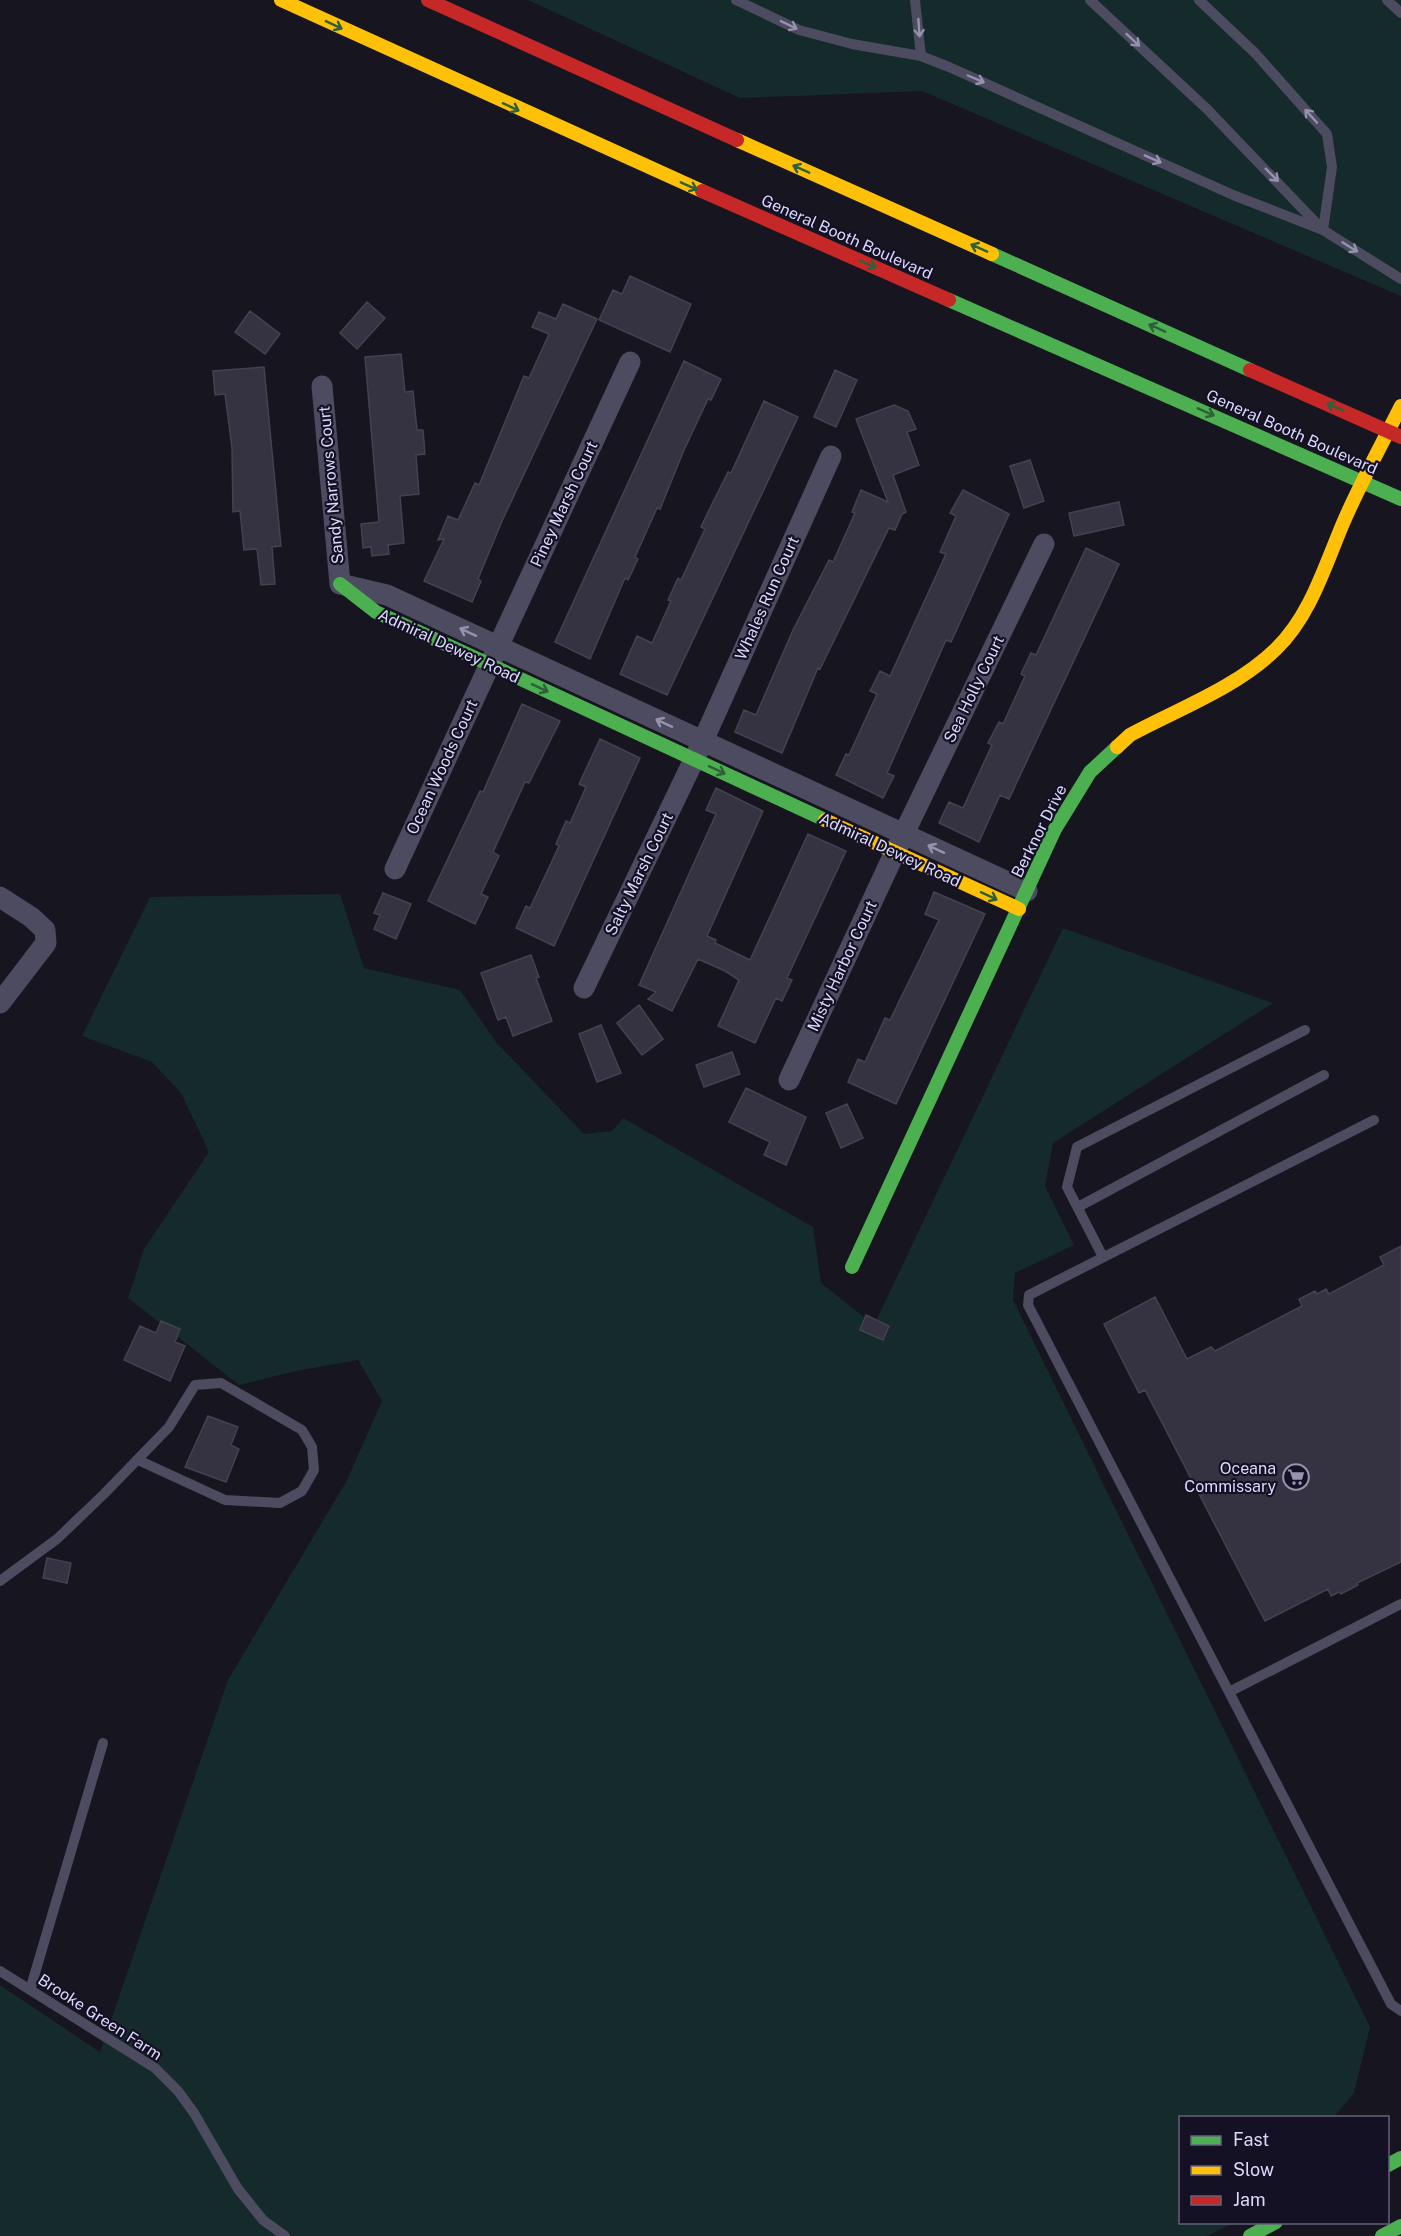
<svg xmlns="http://www.w3.org/2000/svg" width="1401" height="2236" font-family="'Public Sans',sans-serif">
  <rect width="100%" height="100%" fill="#171520"/>
  <path fill="#152a2a" d="M528,0H1401V296L922,91L740,98Z
    M340,894L364,968L460,990L496,1042L584,1134L612,1131L623,1118L813,1227L821,1283L874,1325L1063,928L1273,1003L1053,1143L1045,1186L1074,1245L1015,1273L1013,1300L1370,2027L1354,2093L1334,2117L1180,2118V2222L1234,2223L1207,2236H0V1985L100,2052L228,1680L346,1482L382,1401L358,1360L296,1371L239,1385L128,1298L144,1249L209,1152L181,1093L152,1062L82,1036L150,897Z"/>
  <path fill="#353342" stroke="#444153" stroke-width="1.5" d="M630,276L691,304L670,352L599,320L613,290L622,294Z
    M367,302L385,318L357,349L340,333Z
    M563,304L597,319L502,521L478,579L481,581L472,602L424,581L444,539L438,540L448,516L458,520L475,483L479,485L524,376L529,378L549,334L532,327L539,312L556,319Z
    M250,311L280,334L265,354L235,332Z
    M401,354L405,392L413,391L417,430H423L425,454L416,455L419,494L400,496L404,543L388,545L389,554L372,556L371,547L363,548L361,524L379,522L365,357Z
    M684,361L721,379L711,400L708,399L684,450L660,509L657,508L635,557L638,559L628,580L625,578L590,659L555,642Z
    M264,367L281,546L272,547L275,584L261,585L257,549L244,550L240,511L233,512L232,448L225,394L215,395L213,371Z
    M835,370L857,380L836,427L814,417Z
    M764,401L798,417L667,695L620,674L637,636L652,643L671,601L668,600L678,578L681,580L705,529L701,527L711,506L728,472L731,473Z
    M894,405L908,411L916,429L907,432L919,465L893,475L906,512L902,514L895,530L889,528L820,669L818,668L782,753L735,732L744,710L756,715L793,630L829,560L833,562L855,513L852,512L861,490L888,502L856,419Z
    M1030,460L1044,501L1024,508L1010,466Z
    M963,490L1009,514L951,642L946,640L887,773L894,776L883,798L836,775L846,754L849,755L877,694L870,691L880,671L890,676L946,554L940,552L956,516L950,513Z
    M1119,502L1124,525L1074,536L1069,513Z
    M1086,548L1119,564L1009,799L1000,795L979,842L939,823L949,802L963,808L992,745L988,743L999,722L1003,724L1025,676L1021,674L1031,653L1036,655Z
    M522,704L560,721L529,783L525,782L493,852L499,856L481,894L488,897L475,924L428,901L480,791L483,792Z
    M600,739L640,758L554,946L516,928L526,906L530,908L559,846L556,844L566,821L570,823L586,787L579,784Z
    M716,788L763,811L707,936L716,940L715,943L750,960L808,834L846,851L787,978L792,980L782,1001L776,998L755,1043L718,1026L739,980L725,971L698,959L672,1011L648,999L656,992L639,985L716,814L706,810Z
    M934,892L985,914L896,1104L848,1082L858,1059L865,1062L885,1018L890,1020L939,920L925,914Z
    M383,893L411,904L396,939L374,929L380,915L374,913Z
    M531,955L539,977L536,978L552,1021L513,1036L506,1017L498,1020L481,973Z
    M639,1005L663,1039L642,1055L617,1023Z
    M601,1025L621,1073L597,1082L579,1034Z
    M732,1052L740,1074L704,1087L696,1065Z
    M746,1088L806,1117L786,1165L764,1155L770,1142L729,1122Z
    M847,1104L863,1138L841,1148L826,1113Z
    M1401,1246V1562L1357,1583L1358,1585L1341,1594L1339,1592L1331,1596L1328,1589L1265,1621L1145,1390L1139,1393L1104,1324L1155,1297L1187,1359L1211,1347L1215,1351L1302,1306L1299,1299L1315,1291L1317,1294L1326,1289L1329,1294L1384,1265L1380,1257Z
    M866,1315L889,1326L883,1340L860,1330Z
    M161,1321L180,1329L175,1342L185,1346L170,1381L124,1360L140,1326L156,1333Z
    M208,1416L238,1427L231,1445L239,1449L226,1482L185,1467Z
    M47,1558L71,1563L67,1583L43,1578Z"/>
  <g fill="none" stroke-linecap="round" stroke-linejoin="round">
    <path stroke="#4c4b5f" stroke-width="10" d="M736,0L799,30L852,44L921,56L949,67L1233,195L1323,230L1401,279
      M915,0L921,56
      M1090,0L1207,109L1320,227
      M1199,0L1255,53L1327,134L1332,167L1323,230
      M1387,0L1401,13
      M1374,1120L1029,1295L1028,1305L1391,2004L1401,2011
      M1078,1207L1324,1075
      M1103,1257L1067,1187L1077,1147L1305,1030
      M0,1581L57,1539L104,1494L169,1427L195,1385L221,1383L302,1430L312,1447L314,1470L302,1491L280,1503L225,1500L138,1460
      M1229,1692L1401,1604
      M0,1971L155,2068L178,2091L194,2113L238,2189L263,2220L285,2236
      M30,1990L103,1743"/>
    <path stroke="#4c4b5f" stroke-width="21" d="M322,386L340,584L387,595L1027,891
      M395,869L630,362
      M0,897L31,917L45,930L46,943L0,1003
      M584,988L703,741L831,456
      M789,1080L895,852L1044,544"/>
    <path stroke="#4caf50" stroke-width="14" d="M992,254L1250,370
      M949,300L1401,499
      M340,584L376,612L825,820
      M852,1267L1055,829L1090,772L1117,747
      M1388,2165L1401,2158
      M1250,2236L1276,2222
      M1382,2236L1401,2226"/>
    <path stroke="#ffc107" stroke-width="14" d="M281,0L702,191
      M737,140L992,254
      M1117,747L1130,735C1178,709 1236,688 1276,649C1311,615 1325,565 1344,521C1361,482 1382,444 1401,406
      M825,820L1019,909"/>
    <path stroke="#c62828" stroke-width="14" d="M428,0L737,140
      M702,191L949,300
      M1250,370L1401,437"/>
  </g>
  <defs><path id="oneway-shaft" d="M-6 0H5M1.5-3L5.5 0L1.5 3" fill="none" stroke-width="1.6" stroke-linecap="round" stroke-linejoin="round" transform="scale(1.5)"/></defs>
  <g stroke="#30603a">
    <use href="#oneway-shaft" transform="translate(334 25) rotate(25)"/>
    <use href="#oneway-shaft" transform="translate(511 107) rotate(25)"/>
    <use href="#oneway-shaft" transform="translate(801 169) rotate(-156)"/>
    <use href="#oneway-shaft" transform="translate(689 186) rotate(24)"/>
    <use href="#oneway-shaft" transform="translate(979 248) rotate(-156)"/>
    <use href="#oneway-shaft" transform="translate(868 264) rotate(24)"/>
    <use href="#oneway-shaft" transform="translate(1157 328) rotate(-156)"/>
    <use href="#oneway-shaft" transform="translate(1335 407) rotate(-156)"/>
    <use href="#oneway-shaft" transform="translate(1206 412) rotate(24)"/>
    <use href="#oneway-shaft" transform="translate(540 688) rotate(25)"/>
    <use href="#oneway-shaft" transform="translate(717 770) rotate(25)"/>
    <use href="#oneway-shaft" transform="translate(989 896) rotate(25)"/>
  </g>
  <g stroke="#9492ad">
    <use href="#oneway-shaft" transform="translate(789 25) rotate(26)"/>
    <use href="#oneway-shaft" transform="translate(919 28) rotate(86)"/>
    <use href="#oneway-shaft" transform="translate(1133 40) rotate(43)"/>
    <use href="#oneway-shaft" transform="translate(976 79) rotate(23)"/>
    <use href="#oneway-shaft" transform="translate(1311 116) rotate(-132)"/>
    <use href="#oneway-shaft" transform="translate(1153 159) rotate(24)"/>
    <use href="#oneway-shaft" transform="translate(1272 175) rotate(45)"/>
    <use href="#oneway-shaft" transform="translate(1350 247) rotate(32)"/>
    <use href="#oneway-shaft" transform="translate(468 632) rotate(-155)"/>
    <use href="#oneway-shaft" transform="translate(664 723) rotate(-155)"/>
    <use href="#oneway-shaft" transform="translate(936 849) rotate(-155)"/>
  </g>
  <defs>
    <g id="supermarket-ring" transform="scale(1.35)"><circle r="9.5" fill="#141124" stroke="#9694ae" stroke-width="1.5"/><path d="M-6-5.5h2.5l.6 2H6L4.5 2H-2.5L-4.4-4H-6ZM-1.5 3.2a1.3 1.3 0 1 0 .1 0ZM3 3.2a1.3 1.3 0 1 0 .1 0Z" fill="#9694ae"/></g>
  </defs>
  <g fill-rule="evenodd">
    <use href="#supermarket-ring" x="1296" y="1477"/>
  </g>
  <g text-anchor="middle" dominant-baseline="central" stroke-width="4.5" stroke-linejoin="round" paint-order="stroke">
    <g font-size="16" fill="#dbd8fb" stroke="#141124">
      <text transform="translate(847 237) rotate(24)">General Booth Boulevard</text>
      <text transform="translate(1292 432) rotate(24)">General Booth Boulevard</text>
      <text transform="translate(331 485) rotate(-95)">Sandy Narrows Court</text>
      <text transform="translate(564 504) rotate(-65)">Piney Marsh Court</text>
      <text transform="translate(767 598) rotate(-66)">Whales Run Court</text>
      <text transform="translate(449 646) rotate(25)">Admiral Dewey Road</text>
      <text transform="translate(974 689) rotate(-64)">Sea Holly Court</text>
      <text transform="translate(442 767) rotate(-65)">Ocean Woods Court</text>
      <text transform="translate(1039 831) rotate(-63)">Berknor Drive</text>
      <text transform="translate(890 850) rotate(25)">Admiral Dewey Road</text>
      <text transform="translate(639 874) rotate(-64)">Salty Marsh Court</text>
      <text transform="translate(842 966) rotate(-65)">Misty Harbor Court</text>
      <text transform="translate(100 2017) rotate(33)">Brooke Green Farm</text>
    </g>
    <g font-size="16" fill="#dbd8fb" stroke="#141124" text-anchor="end">
      <text x="1276" y="1468">Oceana<tspan x="1276" dy="18">Commissary</tspan></text>
    </g>
  </g>
  <rect x="1179" y="2116" width="210" height="108" fill="#141124" stroke="#64617a" stroke-width="1.5"/>
  <rect x="1191" y="2136" width="30" height="9" fill="#4caf50" stroke="#64617a" stroke-width="1.5"/>
  <text x="1233" y="2146" font-size="18" fill="#dbd8fb">Fast</text>
  <rect x="1191" y="2166" width="30" height="9" fill="#ffc107" stroke="#64617a" stroke-width="1.5"/>
  <text x="1233" y="2176" font-size="18" fill="#dbd8fb">Slow</text>
  <rect x="1191" y="2196" width="30" height="9" fill="#c62828" stroke="#64617a" stroke-width="1.5"/>
  <text x="1233" y="2206" font-size="18" fill="#dbd8fb">Jam</text>
</svg>
